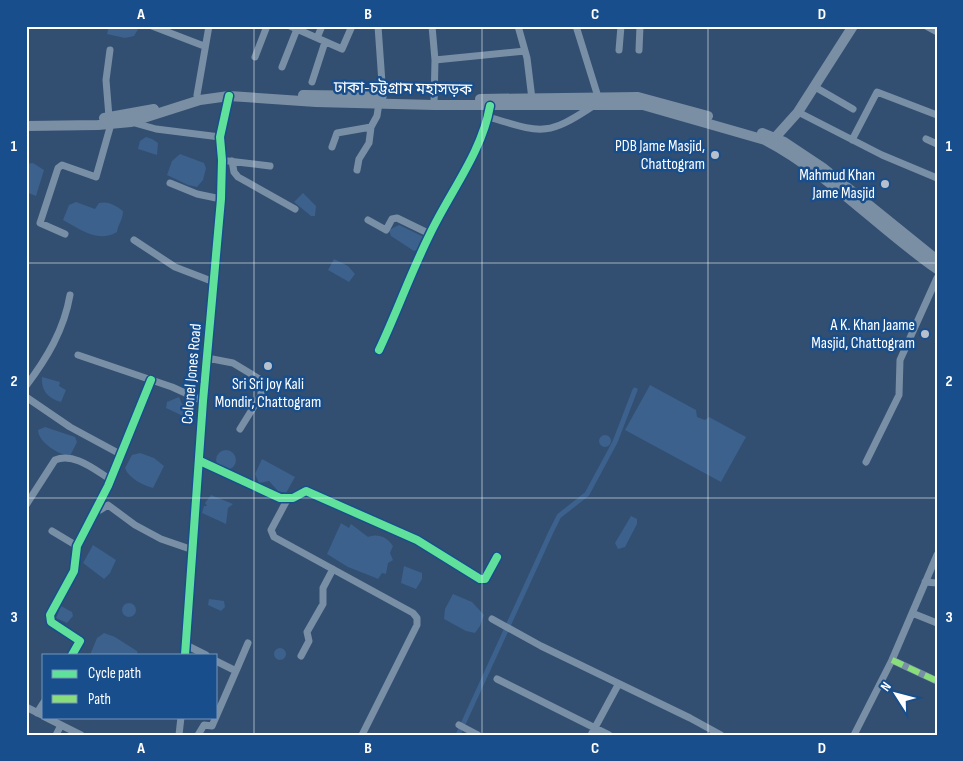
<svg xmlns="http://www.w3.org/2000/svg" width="963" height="761" font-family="'Sofia Sans Condensed','Noto Sans Bengali',sans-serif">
  <rect width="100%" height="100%" fill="#324f71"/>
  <path fill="#3b618c" d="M109,26H140L134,36L125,38L107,34Z
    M146,137L152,139L158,143L157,155L138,149L140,141Z
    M180,154L204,163L206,168L203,180L197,187L188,185L167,175L172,161Z
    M33,163L44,170L36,196L26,192V164Z
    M303,193L316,206L315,216H311L294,202Z
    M76,202L95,209L99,203C109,201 115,205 123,211C123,220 118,224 117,232C98,243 81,230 63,220L69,205Z
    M399,225L424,237L425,239L422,248L414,251L391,236L389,230Z
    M334,259L348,266L355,274L349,282L328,270Z
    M42,377L60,382L59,386L66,390L61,402C47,398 41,390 42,377Z
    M650,385L696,410L697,417L705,420L709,417L746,437L721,482L625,430Z
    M179,397L182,404L189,407L183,416L166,408L167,402Z
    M45,427L75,437L77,442L70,456C59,455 38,442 38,430Z
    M599 441a6 6 0 1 1 12 0a6 6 0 1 1-12 0Z
    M216 460a10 10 0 1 1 20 0a10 10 0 1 1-20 0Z
    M140,453L154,458L164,466L153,488C143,485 129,479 125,468L132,455Z
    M262,459L295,477L286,493L278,491L269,481L259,483L255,474Z
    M211,495L233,504L228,508L226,524L202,513L204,506H207L205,503Z
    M631,516L637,519V524L625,547L618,549L615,543Z
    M341,523L349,528L351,524L368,537C378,533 387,537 393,546L390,553L393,560L388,563L386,574L382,573L378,579L376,578L348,567L327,554Z
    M93,545L116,560L110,573L104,579L83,563Z
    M404,566L422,573V579L416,589L401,583Z
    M453,594L472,602L484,615L480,626L475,633L466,631L444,619L445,609Z
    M209,599L224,601L225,607L221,611L208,605Z
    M122 610a7 7 0 1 1 14 0a7 7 0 1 1-14 0Z
    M61,606L72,612L73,616L67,623L56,618Z
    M104,633L115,637L137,651L138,655H90L97,638Z
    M274 654a6 6 0 1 1 12 0a6 6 0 1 1-12 0Z"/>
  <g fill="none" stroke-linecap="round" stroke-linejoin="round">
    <path stroke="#3b618c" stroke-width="5" d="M458,735L551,532L559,516L587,494L615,442L635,390"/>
    <path stroke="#798fa5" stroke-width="7" d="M152,26L204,46
      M290,26L342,49L352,26
      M378,26L383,97
      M432,26L435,60L434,105
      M518,26L527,58L532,99
      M576,26L599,100
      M926,26L937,32
      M317,38L322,26
      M619,50L621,26
      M639,50L640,26
      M255,57L267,26
      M435,60L525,51
      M282,67L297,29
      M312,82L325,42
      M815,87L853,109
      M197,95L209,26
      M798,112L882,155L937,178
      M109,117L106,80L110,50
      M488,117C540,132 545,138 593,106
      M131,122L156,129L220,137
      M926,139L937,144
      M852,140L877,92L937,115
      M332,147L337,133L371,127
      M228,161L270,166
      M232,161L234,172L238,177L295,209
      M357,170L359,159L369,143L371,127L377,116L379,103
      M170,183L197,194L221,199
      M368,220L386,230L392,219L397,218L430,234
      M65,234L40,223L58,168L62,165L96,177L111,124
      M134,240L175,267L214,282
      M379,350C397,312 411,272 430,234C450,192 482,152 490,106
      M78,355L172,387L203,401
      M207,358L233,363L261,380V395L240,429
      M26,386C47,358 64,330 70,295
      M26,397L70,427L120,454
      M200,461L280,498H293L306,491L417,540L480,579H485L497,557
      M866,462L899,395L900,360L937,278
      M287,500L271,530L274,537L413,613L417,618V625L362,735
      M26,505L55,460C74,452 95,470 110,479
      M97,510H100L108,505L135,525L161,539L193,550
      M52,531L77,546
      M925,582L937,583
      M912,613L937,623
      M492,619L541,646L690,718L721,735
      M186,645L206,655
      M72,655L80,641L51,622L50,615L74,571L77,546L108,486L151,380
      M185,655L203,401L221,199L222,160L220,137L229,96
      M301,656L309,641L307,632L323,604V588L333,569
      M892,660L937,681
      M216,661L236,671L248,643
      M497,679L609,735
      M26,707L44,716
      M37,713L44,702
      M45,717L61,725
      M459,725L478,735
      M56,735L61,725L81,735
      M179,735L181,717
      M198,735L204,725L212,726L236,671
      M591,735L618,685
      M854,735L892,660L937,555"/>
    <path stroke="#7a8fa4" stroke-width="10" d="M303,95L378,96
      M480,99L638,97L708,116
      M104,118L154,109
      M26,126L98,125L131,122L200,100L229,96L316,102L434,105H643L765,140C828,173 878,228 937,269
      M762,133L784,142L823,168L937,260
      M772,141L798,112L853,26"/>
    <path stroke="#8add7b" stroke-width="6" stroke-dasharray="12 6" stroke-linecap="butt" d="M892,660L937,681"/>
    <g stroke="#184e8b" stroke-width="11">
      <path id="cycleway" d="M379,350C397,312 411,272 430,234C450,192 482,152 490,106
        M200,461L280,498H293L306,491L417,540L480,579H485L497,557
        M72,655L80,641L51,622L50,615L74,571L77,546L108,486L151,380
        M185,655L203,401L221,199L222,160L220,137L229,96"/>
    </g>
    <use href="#cycleway" stroke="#60e19b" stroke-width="8"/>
  </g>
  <path fill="none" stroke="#fff" stroke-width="1" stroke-opacity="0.55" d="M254,26V735M482,26V735M708,26V735M26,263H937M26,498H937"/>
  <g fill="#b7c1cd" stroke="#184e8b" stroke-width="2">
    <circle cx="715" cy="155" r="5"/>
    <circle cx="885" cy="184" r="5"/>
    <circle cx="925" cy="334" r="5"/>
    <circle cx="268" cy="366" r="5"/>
  </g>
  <g text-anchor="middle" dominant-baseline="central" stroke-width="5" stroke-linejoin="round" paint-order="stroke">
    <g font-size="16" fill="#fff" stroke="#184e8b">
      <text transform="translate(403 89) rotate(1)">ঢাকা-চট্টগ্রাম মহাসড়ক</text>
      <text transform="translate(192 374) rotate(-85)">Colonel Jones Road</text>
    </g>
    <g font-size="16" fill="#fff" stroke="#184e8b" text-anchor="end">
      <text x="705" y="146">PDB Jame Masjid,<tspan x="705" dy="18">Chattogram</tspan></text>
      <text x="875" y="175">Mahmud Khan<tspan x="875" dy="18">Jame Masjid</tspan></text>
      <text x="915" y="325">A K. Khan Jaame<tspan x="915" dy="18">Masjid, Chattogram</tspan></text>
      <text x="268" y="384" text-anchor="middle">Sri Sri Joy Kali<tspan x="268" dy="18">Mondir, Chattogram</tspan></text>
    </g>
  </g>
  <rect width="963" height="761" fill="none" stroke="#184e8b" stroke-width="55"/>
  <rect x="42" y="654" width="175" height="65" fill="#184e8b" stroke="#7495b9"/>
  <rect x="52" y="670" width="25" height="8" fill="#60e19b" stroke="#7495b9"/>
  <text x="88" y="678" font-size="15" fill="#ffffff">Cycle path</text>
  <rect x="52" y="695" width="25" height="8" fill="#8add7b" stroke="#7495b9"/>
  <text x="88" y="704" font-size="15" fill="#ffffff">Path</text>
  <g transform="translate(896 694) rotate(306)" stroke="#184e8b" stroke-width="4" paint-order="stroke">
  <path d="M0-4L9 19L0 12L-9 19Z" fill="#ffffff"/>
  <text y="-8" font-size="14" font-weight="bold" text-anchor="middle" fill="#ffffff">N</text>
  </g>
  <rect x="28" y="28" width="908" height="706" fill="none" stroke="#fff" stroke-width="2"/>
  <g font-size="16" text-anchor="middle" font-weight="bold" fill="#fff">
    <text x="141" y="19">A</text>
    <text x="368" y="19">B</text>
    <text x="595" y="19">C</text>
    <text x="822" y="19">D</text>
    <text x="14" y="151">1</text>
    <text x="949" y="151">1</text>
    <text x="14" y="386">2</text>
    <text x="949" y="386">2</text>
    <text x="14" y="622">3</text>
    <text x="949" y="622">3</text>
    <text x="141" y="753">A</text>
    <text x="368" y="753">B</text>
    <text x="595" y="753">C</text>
    <text x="822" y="753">D</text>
  </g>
</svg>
